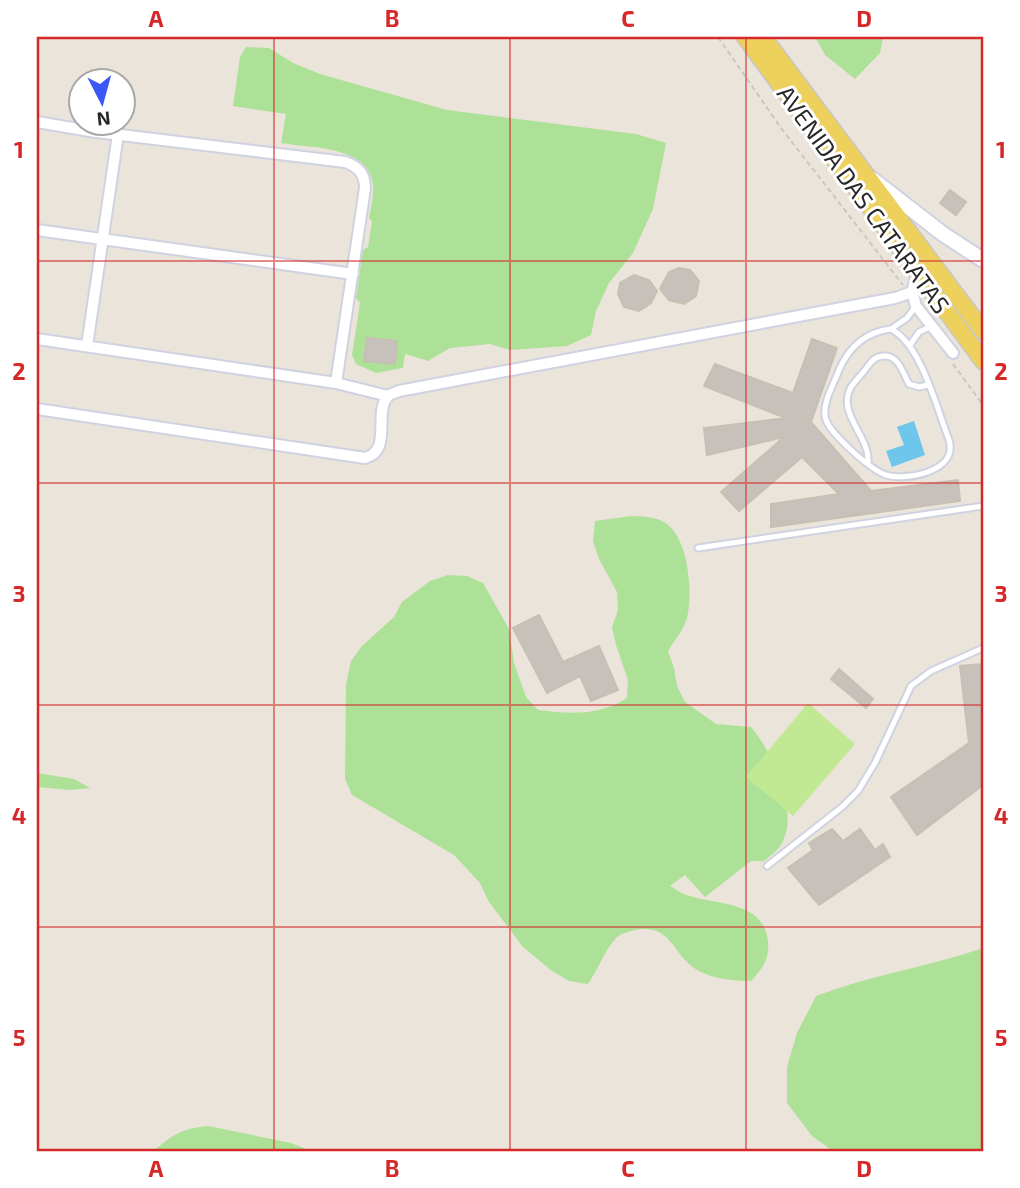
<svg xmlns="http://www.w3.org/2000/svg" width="1020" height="1188" font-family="'Exo 2',sans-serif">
  <rect width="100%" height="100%" fill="#ebe4da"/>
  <path fill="#ade197" d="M815,37H883L880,53L855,79L825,55Z
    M246,47L269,48L293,63L320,74L447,110L636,134L666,143L653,209L633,253L609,283L596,311L591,335L567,346L510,350L490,344L450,348L428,361L405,354L403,368L376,373L356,364L352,355L360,303L356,298L363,250L368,247L372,221L369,218C371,207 374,196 373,185C370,146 311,148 281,143L286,114L233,106L240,57Z
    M631,516C643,517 657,516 667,524C689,541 693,593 687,618C684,629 674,641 668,651L674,668L677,686L685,702L716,724L751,727C771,750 796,804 785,836C781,848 773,854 764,861H751L705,897L685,875L670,886C674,888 679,892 684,894C715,906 764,899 768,942C770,959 762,969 751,981C732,981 711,979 694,968C672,952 670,923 635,930C629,931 620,934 616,938C604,951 598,970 588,984L569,981L552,971L523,947L489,902L480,883L454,855L352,795L345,779L346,684L351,661L362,646L394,617L402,602L430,581L448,575L467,576L483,583L509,629L514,663L526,697L538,710C570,714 599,716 627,698L628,680L616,645L612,627L618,610L617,592L599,559L593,541L595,521Z
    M37,773L74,779L90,788L70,790L37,787Z
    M983,948V1151H833L812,1136L787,1103V1067L797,1033L816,996C871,975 928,967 983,948Z
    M208,1126L291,1143L311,1151H154C171,1135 184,1128 208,1126Z"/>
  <path fill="#c1e892" d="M808,703L855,744L793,816L746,777Z"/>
  <path fill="#6ec6ec" d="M914,421L925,455L892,467L886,451L904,445L897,427Z"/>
  <path fill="#c6c1ba" stroke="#c6c0b4" stroke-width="2" d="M950,190L966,202L956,215L940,203Z
    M679,268L690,270L699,281L696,296L684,304L669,300L660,289L669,272Z
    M634,275L649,280L657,291L651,303L639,311L624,307L618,294L620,283Z
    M367,338L397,341L395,364L364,361Z
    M812,339L837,348L811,422L871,491L958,480L960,501L771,527V504L839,494L802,457L739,511L721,492L784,437L707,455L704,428L786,418L704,386L715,364L793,393Z
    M539,615L563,662L599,646L618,690L591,701L580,676L547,693L513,628Z
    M983,664V785L917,835L891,797L969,743L960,666Z
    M839,669L873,699L866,708L831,679Z
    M832,829L843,841L860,829L875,850L883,844L890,857L819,905L788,868L813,850L809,843Z"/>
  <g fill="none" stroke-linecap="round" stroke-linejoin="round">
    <g stroke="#cfd2e1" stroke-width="9">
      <path id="lane" d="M891,329C921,344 937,409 949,440C959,472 905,481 886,475C871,470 826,431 825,416C823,401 834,384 839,370C849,347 865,332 891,329Z
        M891,329L907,318L916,306
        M910,345L919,332L930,327
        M868,463C871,437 836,414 851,387C855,381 861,375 865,370C871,362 875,355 886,356C899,357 903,373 909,384L919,387L928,385
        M698,548L983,506
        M767,866L842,807L858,791L875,763L911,686L931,671L983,648"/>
    </g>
    <g stroke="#cfd2e1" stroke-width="14">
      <path id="street" d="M37,122L96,132L345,162C358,166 365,174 365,188L336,383
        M37,230L353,274
        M917,273L912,292L916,306L953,353
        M37,339L336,383L388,396
        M87,346L118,134
        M37,409L365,458C393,451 373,412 388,396C391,393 395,393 399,391L895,298L912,292"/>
    </g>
    <g stroke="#cfd2e1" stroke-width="18">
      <path id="secondary" d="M872,179L943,234L983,260"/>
    </g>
    <g stroke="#c7c7c7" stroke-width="19">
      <path id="primary" d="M745,37L983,361
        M763,37L983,331"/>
    </g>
    <path stroke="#c7c7c7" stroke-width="2" stroke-dasharray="5 3.5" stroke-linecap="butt" d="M718,37L781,128L903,285
      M953,364L983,405"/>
    <use href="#lane" stroke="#fff" stroke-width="5"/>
    <use href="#street" stroke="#fff" stroke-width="10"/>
    <use href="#secondary" stroke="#fff" stroke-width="14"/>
    <use href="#primary" stroke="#edd15c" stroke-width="16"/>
  </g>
  <path fill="none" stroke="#d62828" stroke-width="2" stroke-opacity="0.55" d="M274,37V1151M510,37V1151M746,37V1151M37,261H983M37,483H983M37,705H983M37,927H983"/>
  <g text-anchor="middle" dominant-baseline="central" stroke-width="6" stroke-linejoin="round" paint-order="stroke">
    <g font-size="24" fill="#282828" stroke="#fff">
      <text transform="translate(864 199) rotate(54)">AVENIDA DAS CATARATAS</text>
    </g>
  </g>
  <rect width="1020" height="1188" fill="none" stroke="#ffffff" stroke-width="77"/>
  <g transform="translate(102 102) rotate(174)"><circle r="33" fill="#ffffff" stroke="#a9a9a9" stroke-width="2"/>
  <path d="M0-5L12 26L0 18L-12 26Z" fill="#3b58f6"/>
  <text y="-10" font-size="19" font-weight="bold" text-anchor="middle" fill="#282828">N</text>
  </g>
  <rect x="38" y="38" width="944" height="1112" fill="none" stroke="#d62828" stroke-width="2.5"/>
  <g font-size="23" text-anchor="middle" font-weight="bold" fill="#d62828">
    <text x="156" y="27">A</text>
    <text x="392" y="27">B</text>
    <text x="628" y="27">C</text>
    <text x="864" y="27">D</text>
    <text x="19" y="158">1</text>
    <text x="1001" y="158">1</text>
    <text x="19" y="380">2</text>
    <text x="1001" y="380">2</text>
    <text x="19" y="602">3</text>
    <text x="1001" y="602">3</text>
    <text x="19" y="824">4</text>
    <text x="1001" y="824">4</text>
    <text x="19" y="1046">5</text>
    <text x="1001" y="1046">5</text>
    <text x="156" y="1177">A</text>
    <text x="392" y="1177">B</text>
    <text x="628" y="1177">C</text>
    <text x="864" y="1177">D</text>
  </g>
</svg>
